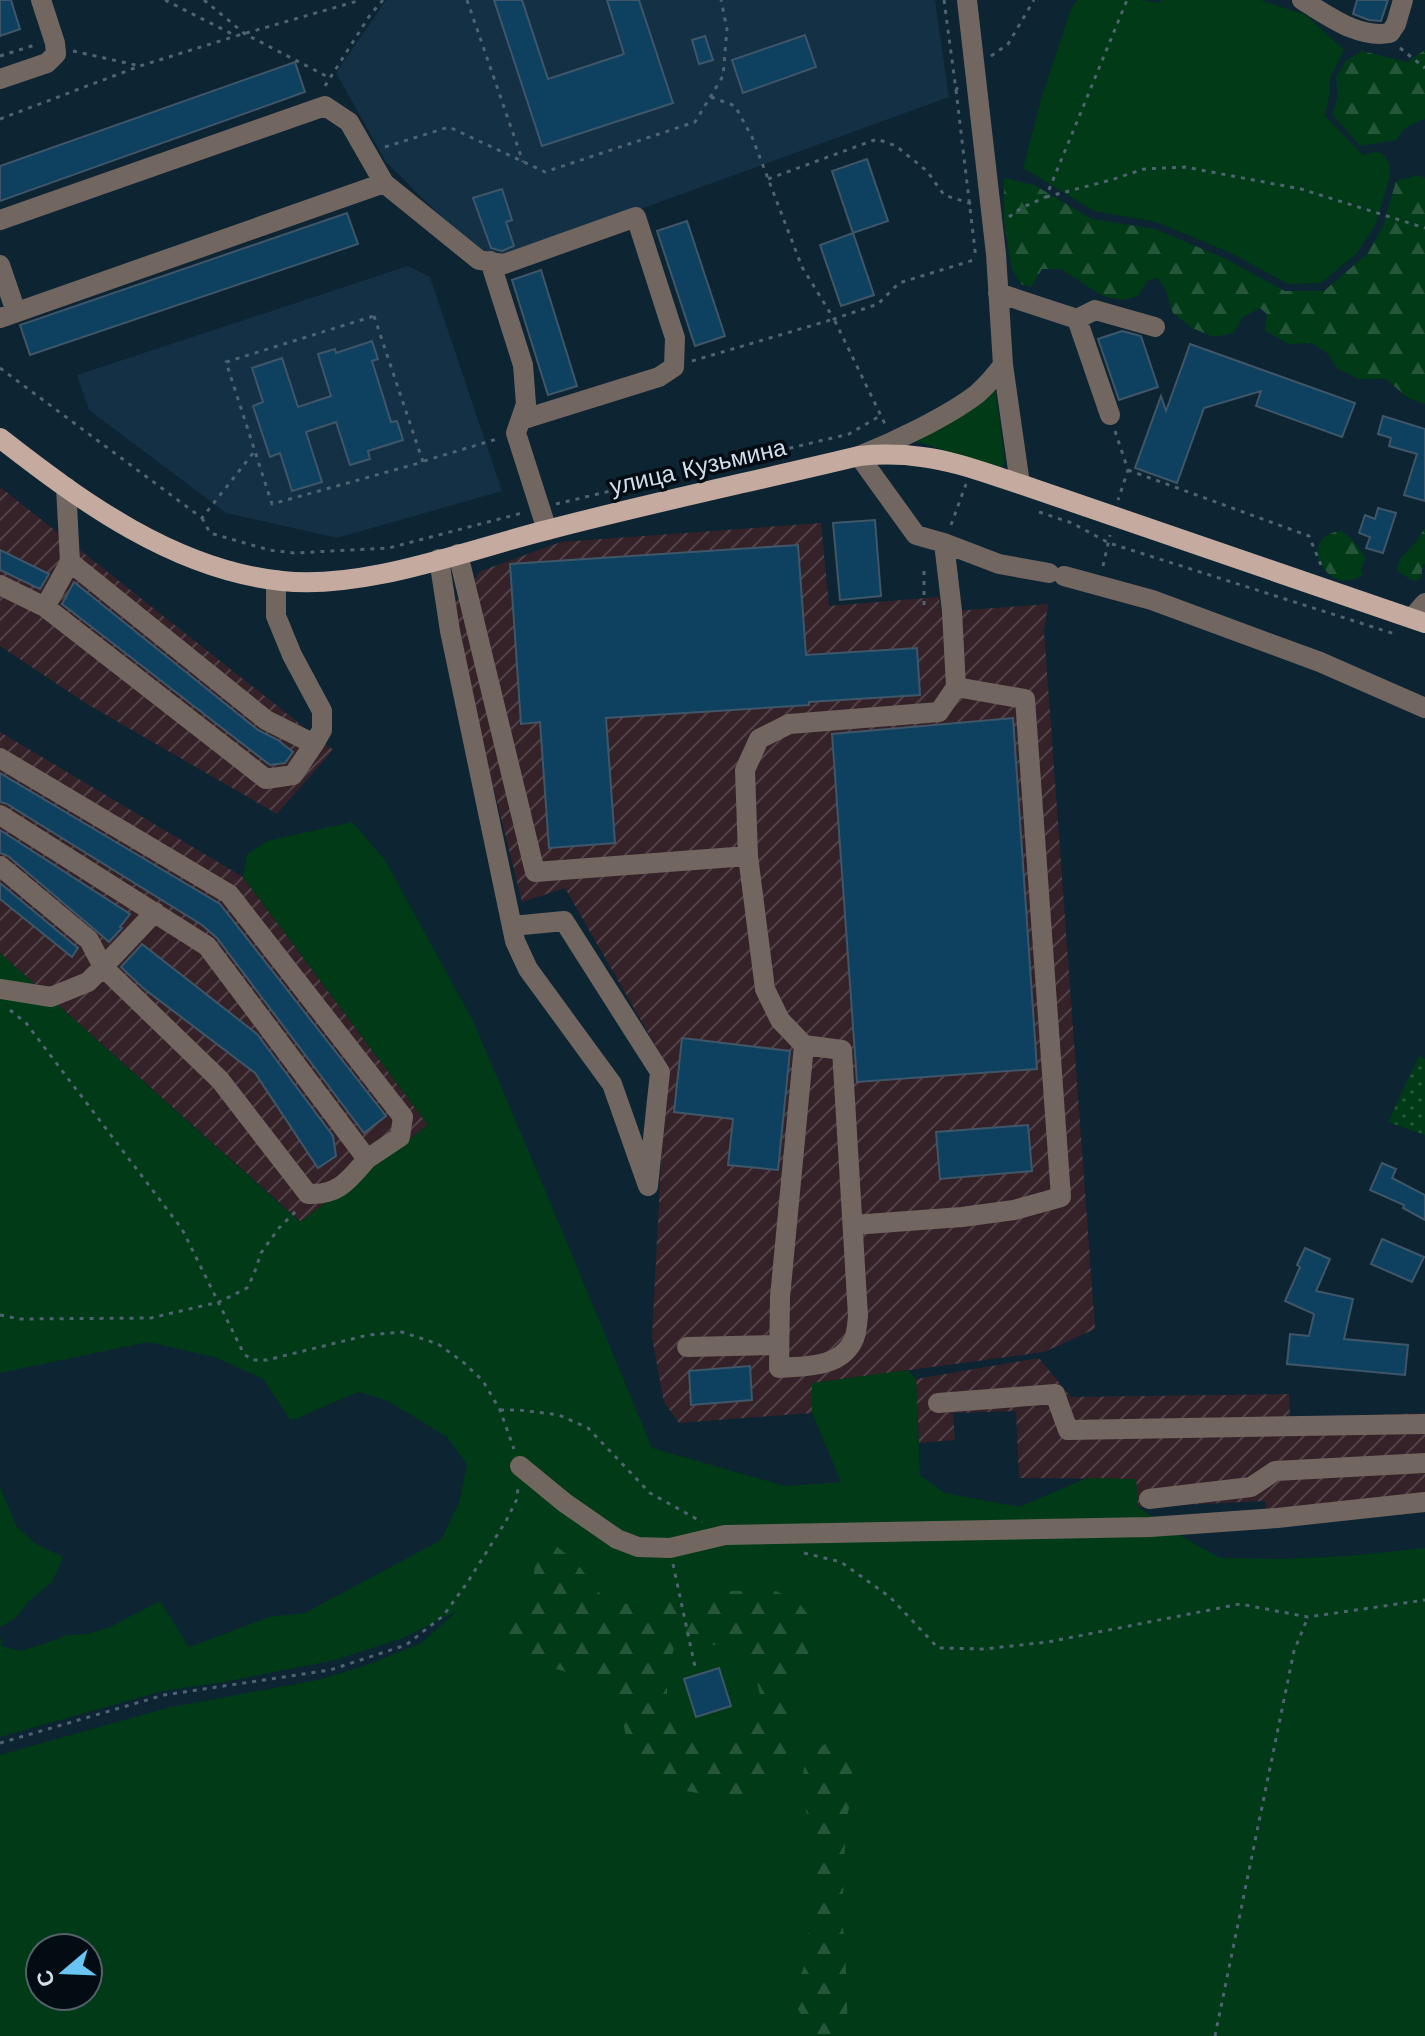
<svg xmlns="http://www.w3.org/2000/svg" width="1425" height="2036" font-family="'Work Sans',sans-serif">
  <defs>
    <pattern id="industrial-furrows" width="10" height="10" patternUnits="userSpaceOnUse" patternTransform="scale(2)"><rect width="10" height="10" fill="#352228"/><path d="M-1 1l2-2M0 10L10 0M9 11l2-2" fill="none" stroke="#514247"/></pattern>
    <pattern id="forest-firs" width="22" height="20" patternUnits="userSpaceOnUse" patternTransform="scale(2)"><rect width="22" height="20" fill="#013a17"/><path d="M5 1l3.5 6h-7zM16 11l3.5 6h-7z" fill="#255639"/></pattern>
    <pattern id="garden-dots" width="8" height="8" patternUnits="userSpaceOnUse" patternTransform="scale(2)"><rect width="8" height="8" fill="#013a17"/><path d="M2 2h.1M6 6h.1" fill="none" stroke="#255639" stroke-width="1.8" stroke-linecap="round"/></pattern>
  </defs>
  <rect width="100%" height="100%" fill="#0d2433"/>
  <path fill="url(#industrial-furrows)" d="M0,487L333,750L277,814L87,704L0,646Z
    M821,523L829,606L939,597L941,612L1048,604L1044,631L1095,1329L1044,1352L813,1383L812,1413L679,1423L664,1402L652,1338L666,1064L565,888L522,902L478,726L455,603L481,571L561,542Z
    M0,732L243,877L428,1125L301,1222L0,953Z
    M1039,1358L1071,1397L1289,1394L1290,1418L1425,1413V1512L1268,1526L1265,1501L1137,1507L1136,1479L1019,1478L1016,1411L953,1413L955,1440L919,1443L916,1379Z"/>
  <path fill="#133044" d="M386,0H935L949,97L489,264L386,162L336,73Z
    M408,266L430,277L502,491L337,538L226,513L89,410L77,375Z"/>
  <path fill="#013a17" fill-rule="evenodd" d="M1077,0H1144L1158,3L1162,0H1260L1306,15L1344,50L1330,78L1329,96L1325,116L1363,155L1373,152L1382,153L1390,165L1389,179L1376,224L1357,253L1321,283L1288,284L1231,253L1156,222L1094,211L1023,168L1042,96L1071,9Z
    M995,389L1005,461L1001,468L915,441Z
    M352,822L385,860L473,1021L548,1197L652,1448L785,1486L841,1482L812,1413V1383L908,1370L916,1379L920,1475L945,1493L1019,1507L1087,1478L1136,1479L1138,1507L1183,1537L1220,1558L1280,1559L1346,1556L1425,1548V2036H0V1755L166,1708L317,1680L370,1664L421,1643L457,1611L403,1638L335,1660L224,1682L163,1691L0,1737V1635L2,1646L20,1651L44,1644L67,1635L88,1634L110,1627L160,1601L189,1647L269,1617L305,1613L441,1540L459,1502L467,1465L447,1437L386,1400L358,1392L291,1421L263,1379L214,1357L148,1342L0,1373V953L300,1222L428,1125L243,877L247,854L267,841ZM40,1948H88V1996H40Z
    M0,1487L16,1526L36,1544L63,1557L52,1582L28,1602L16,1618L0,1627Z"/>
  <path fill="url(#forest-firs)" fill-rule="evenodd" d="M1425,50V118L1405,128L1396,140L1360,146L1332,114L1338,96L1336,77L1346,61L1362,51L1407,62Z
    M1418,175L1425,178V404L1408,398L1386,379H1359L1338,369L1327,353L1311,343L1289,344L1265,331L1267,314L1260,308L1243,317L1233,333L1214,337L1192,328L1173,313L1165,288L1157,278L1148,280L1138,296L1122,300L1103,296L1061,269H1042L1031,287L1021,284L1012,269L1004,221V178L1034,185L1092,219L1155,229L1224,258L1285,291H1324L1368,253L1383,226L1396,181Z
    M1425,528V564L1423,565L1421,577L1416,581L1410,579L1397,571L1400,559L1416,542Z
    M1341,531L1351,538L1366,558L1361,569L1363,575C1359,577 1355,579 1351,580C1322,586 1299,536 1341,531Z
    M556,1546L576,1562L607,1603L633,1604L656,1596L679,1602L704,1599L727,1591H776L799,1603L815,1624L818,1649L795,1660L790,1684L798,1708L781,1726L787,1749L783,1776C766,1780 743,1799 727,1799C720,1799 711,1795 703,1794C667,1788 642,1781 628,1742C622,1725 624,1707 606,1694C593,1684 579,1676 563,1671C548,1667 529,1665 518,1654C513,1649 510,1638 508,1632L518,1608L533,1587L535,1561ZM682,1638H695L705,1645H718L741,1652L752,1659L755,1670L760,1696L759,1709L754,1721L746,1731L712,1744L700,1742L679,1729L673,1722L667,1697V1685L674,1646Z
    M827,1743L848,1756L852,1772V1797L846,1820L842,1919L845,1944L848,2036H808L810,2031L798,2009L797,1984L807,1960L811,1830L805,1806L802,1781L806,1756Z"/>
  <path fill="url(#garden-dots)" d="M1419,1056L1425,1059V1135L1388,1122Z"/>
  <path fill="#0e415f" stroke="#3f5668" stroke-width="2" d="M0,0H11L20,29L0,36Z
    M494,0H522L548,79L624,54L607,0H639L673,103L542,146Z
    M1357,0H1388L1381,21L1369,20L1353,14Z
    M805,35L816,67L743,93L732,60Z
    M705,36L713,60L699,64L692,40Z
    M295,62L305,92L0,201V166Z
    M867,159L888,221L853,233L832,171Z
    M502,189L512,220L506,222L514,246L502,251L491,248L473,198Z
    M347,213L358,244L30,355L20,325Z
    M687,221L725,336L695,346L657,231Z
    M853,233L874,295L841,306L820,245Z
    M541,270L577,386L548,395L512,280Z
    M1122,331L1141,336L1158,387L1119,400L1098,339Z
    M372,341L378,359L372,361L391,422L397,421L403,440L368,451L370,459L350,465L336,422L306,432L322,482L292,491L280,453L270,457L253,406L263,402L252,368L282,358L298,407L331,396L318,354L335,349L336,353Z
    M1190,344L1355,403L1342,437L1256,406L1261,391L1204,408L1177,483L1135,468L1161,396L1166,411Z
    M1383,416L1425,429V501L1404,495L1417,454L1389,446L1391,438L1378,434Z
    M1378,508L1396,513L1383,553L1366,548L1370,537L1359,533L1365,515L1375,519Z
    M875,520L881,596L840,600L833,523Z
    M798,545L806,655L917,648L920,695L809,702V705L606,718L615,843L549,848L540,722L521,724L510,564Z
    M0,550L49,574L40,589L0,570Z
    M74,582L258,730L278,740L293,752L285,763L270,765L62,604Z
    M1013,718L1037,1069L857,1082L832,734Z
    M0,773L220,904L386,1116L364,1133L217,938L202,925L7,804L0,802Z
    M0,830L130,914L120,927L122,928L109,942L101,935L8,856L0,853Z
    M0,883L78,948L72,957L0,899Z
    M142,944L257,1034L333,1136L336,1156L318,1168L255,1073L143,988L121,967Z
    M682,1038L790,1051L778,1170L728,1165L733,1119L674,1112Z
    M1028,1125L1032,1171L940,1179L936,1132Z
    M1382,1163L1396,1169L1392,1178L1425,1195V1220L1403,1208L1404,1205L1370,1190Z
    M1382,1239L1424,1257L1412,1282L1371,1264Z
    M1305,1248L1330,1259L1316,1291L1353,1299L1344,1339L1408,1345L1405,1375L1287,1364L1290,1334L1309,1336L1314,1314L1285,1301L1300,1267L1297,1265Z
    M750,1366L752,1400L691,1405L689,1371Z
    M719,1668L731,1706L696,1717L684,1679Z"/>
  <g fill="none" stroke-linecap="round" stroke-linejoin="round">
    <path stroke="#4f6371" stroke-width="3" stroke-dasharray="4 6" stroke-linecap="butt" d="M165,0L236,36L361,0
      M204,0L245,34L330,78
      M467,0L523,162
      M944,0L956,90L959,86
      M1400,48L1425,68
      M73,51L140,66
      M0,56L38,44
      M991,56L1008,44L1034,0
      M325,86L370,15L383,0
      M956,90L976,259
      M711,97L735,106L752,137L802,267L834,319L878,304L899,283L977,259
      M0,119L140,66L236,36
      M385,147L449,127L545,172L695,122L723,76L727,29L721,0
      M768,179L877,139L896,146L927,171L944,195L972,204
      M1046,197L1111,180L1144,169L1185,167L1301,189L1425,228
      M1009,217L1021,208L1046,197L1127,0
      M374,316L423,462L272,504L226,362Z
      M692,361L834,319L885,424
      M0,368L202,518L254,452
      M1115,431L1128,470L1118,500
      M424,461L497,439
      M1128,470L1309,536L1323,570
      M556,504L849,434L880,416
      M1039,512L1072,523L1109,543L1395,634
      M202,518L210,533L269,550L294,553L389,548L522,513
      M951,525L966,484
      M1103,566L1110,535
      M924,605V571L927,566
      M10,1010L26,1023L182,1229L244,1354L252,1360H267L368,1335L402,1332L438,1344L463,1362L483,1381L500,1410L514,1449
      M0,1315L19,1319L151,1318L219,1302L247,1288L254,1274L261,1253L279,1228L297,1210
      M500,1410H519L559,1415L588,1428L650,1493L702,1522
      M804,1553L841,1562L890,1597L938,1648L984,1649L1048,1642L1240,1604L1308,1617L1425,1600
      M673,1564L695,1667
      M0,1743L164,1695L330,1670L406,1645L443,1616L467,1583L506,1521L517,1499L518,1487
      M1215,2036L1294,1651L1308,1617"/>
    <path stroke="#726660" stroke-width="20" d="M967,0L996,254L1003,365L1020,484
      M1302,0C1329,16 1358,39 1390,33L1396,24L1403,0
      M0,79L47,63L56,54L55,43L41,0
      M0,220L325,106L349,122L384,183L479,260L504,264L636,217L675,338L674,367L659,377L521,420
      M490,261L523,365L526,404L516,433L547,530
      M0,265L16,312
      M998,293L1077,319L1110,415
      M0,318L384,183
      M1077,319L1095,310L1155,327
      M1003,365C995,376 987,385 977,394C947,417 894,442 859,456L916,535L944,543L999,564L1049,573
      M66,487L70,562
      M458,554L535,872L748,856
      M439,559L450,631L515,941L528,969L612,1084L648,1186L660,1072L564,921L512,926
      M1064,576L1152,600L1320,662L1425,708
      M276,580V616L292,655L322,711V730L314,744
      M0,585L45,607L266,779L293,775L314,744L266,720L70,562L45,607
      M1412,618L1425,603
      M0,758L229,894L403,1117L400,1137L367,1159
      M0,815L207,946L367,1159C348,1181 339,1195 308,1194L220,1080L103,967L155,912
      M0,866L89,940L103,967L88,982L51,997L0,989
      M804,1045L780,1297L779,1368C805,1366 840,1368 853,1341C857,1334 857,1324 858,1316L842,1050L804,1045L780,1020L765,989L748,856L745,770L759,739L789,724L939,712L956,687L952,611L944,543
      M853,1225L962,1217L1014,1210L1061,1197L1025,699L956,687
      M687,1347L779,1345
      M938,1403L1055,1394L1068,1430L1425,1424
      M520,1466L565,1503L617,1539L638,1547L670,1548L725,1535L1150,1527L1277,1518L1425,1502
      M1149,1499L1251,1487L1275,1471L1425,1463"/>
    <path stroke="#c5ab9f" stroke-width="20" d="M0,438C82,502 175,570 282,581C365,590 467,550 547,530C650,503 755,481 859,456C880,454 901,454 922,457C955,461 988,474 1020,484L1425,623"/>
  </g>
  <g text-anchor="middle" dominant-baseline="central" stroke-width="7" stroke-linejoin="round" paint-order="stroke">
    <g font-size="24" fill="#d2dfea" stroke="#040c13">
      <text transform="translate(698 467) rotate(-13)">улица Кузьмина</text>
    </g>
  </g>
  <g transform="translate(64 1972) rotate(251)"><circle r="38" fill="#040c13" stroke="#566069" stroke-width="2"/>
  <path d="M0-6L14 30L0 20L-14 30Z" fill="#69c4f1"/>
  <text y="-12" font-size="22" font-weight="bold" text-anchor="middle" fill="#d2dfea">С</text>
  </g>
</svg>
